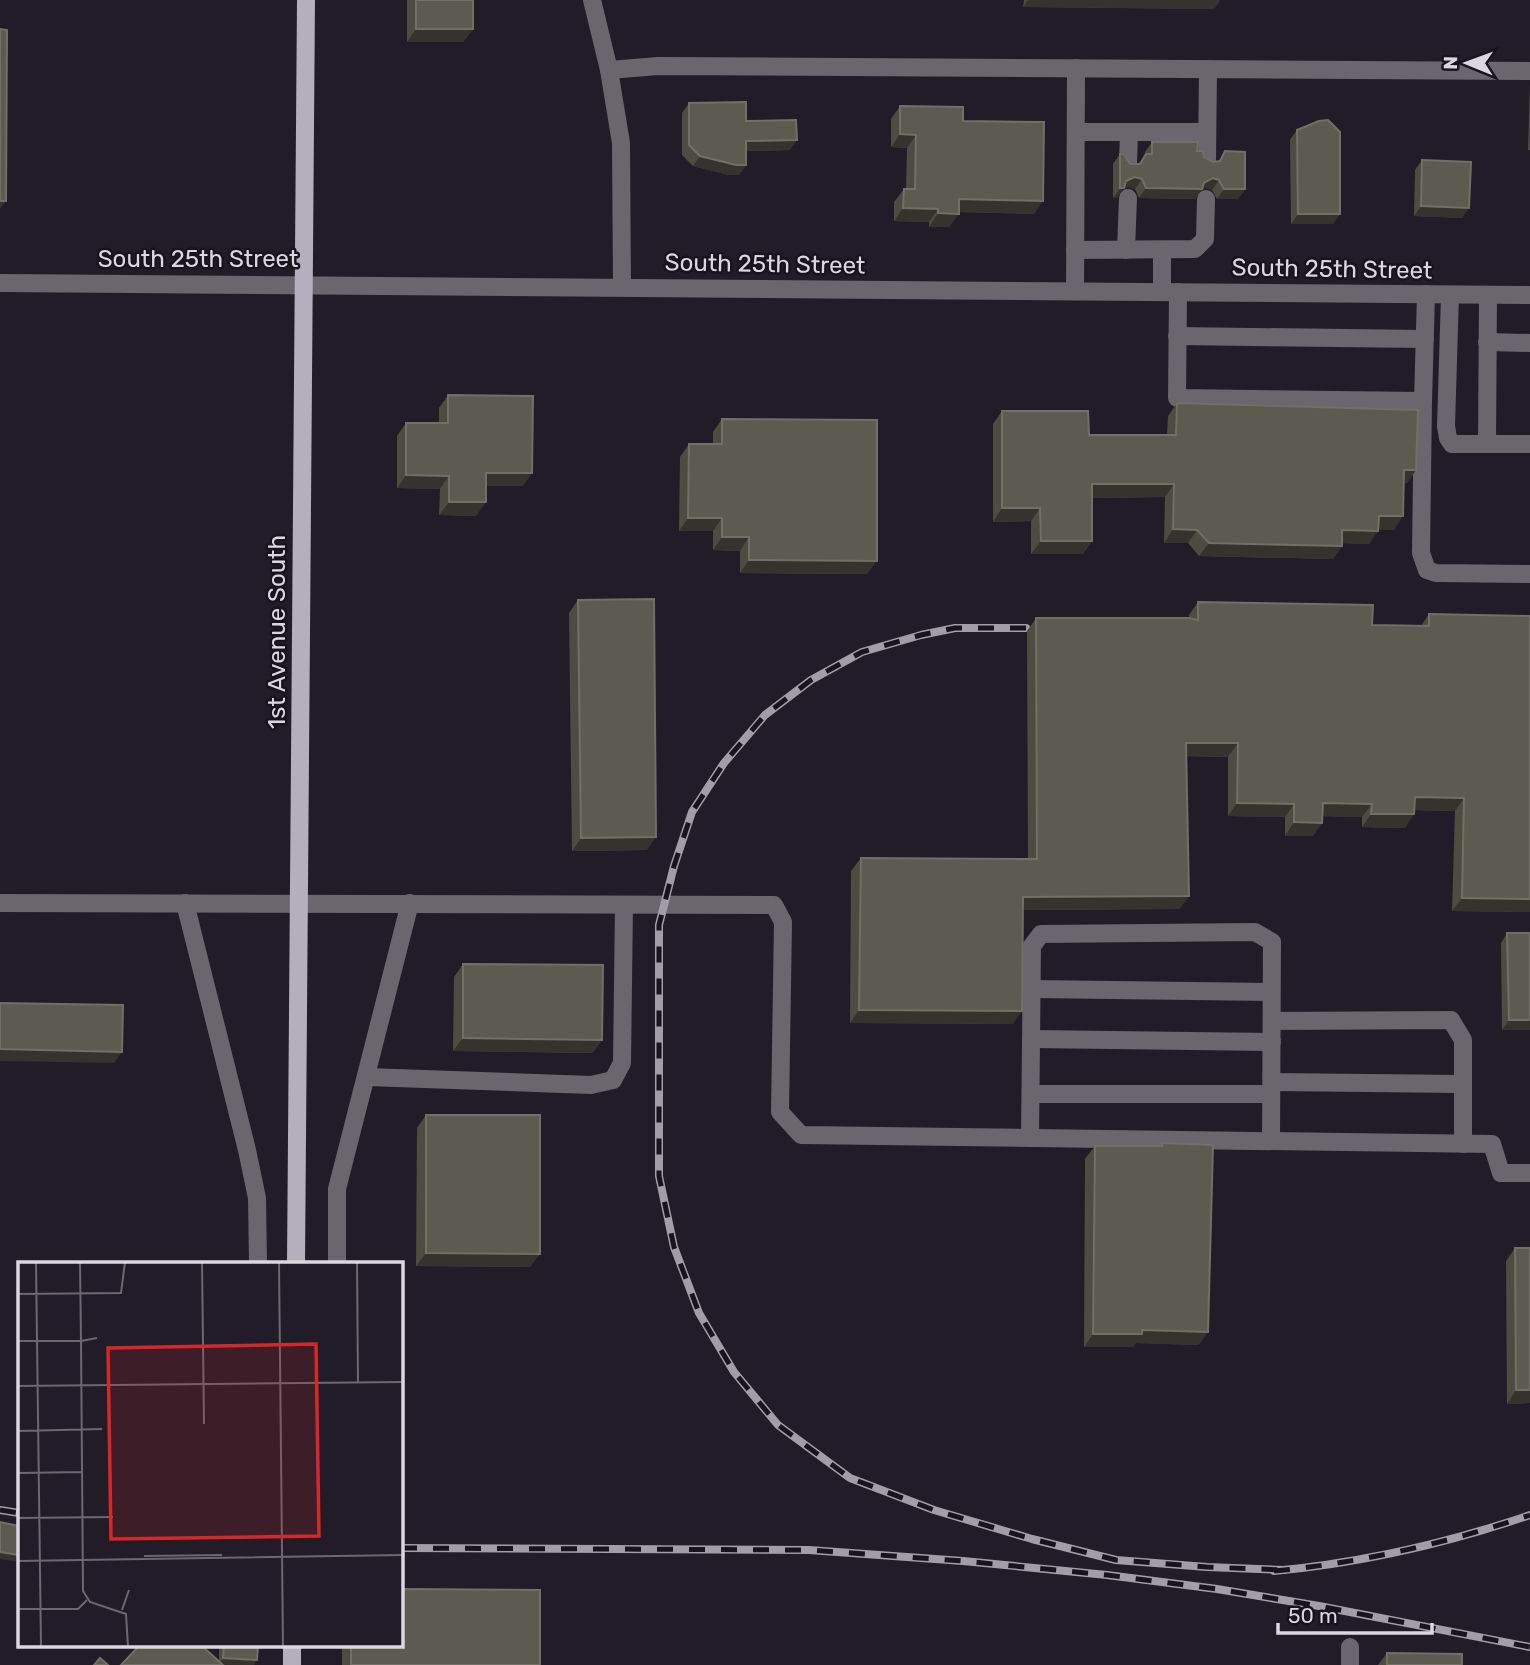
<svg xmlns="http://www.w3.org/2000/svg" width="1530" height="1665" font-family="Rubik,sans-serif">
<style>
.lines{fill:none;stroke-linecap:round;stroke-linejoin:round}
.minor{stroke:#6a666d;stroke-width:18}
.major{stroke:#b5aebd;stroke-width:18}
.rail-casing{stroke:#a29ea7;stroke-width:8}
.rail{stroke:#19131f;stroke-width:5;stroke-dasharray:16;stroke-linecap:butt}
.wall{fill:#4e4c3e}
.shaded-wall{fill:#36332e}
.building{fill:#5d5b4f;stroke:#716f66;stroke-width:2}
.labels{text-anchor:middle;stroke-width:5;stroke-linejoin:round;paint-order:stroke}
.street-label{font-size:24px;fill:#dbd7df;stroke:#19131f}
.inset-road{fill:none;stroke:#6c6771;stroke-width:2}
.view{fill:#d62828;fill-opacity:0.15;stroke:#d62828;stroke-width:3.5}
.inset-edge{fill:none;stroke:#dbd7df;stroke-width:3.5}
</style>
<rect width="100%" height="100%" fill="#221c28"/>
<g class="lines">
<!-- minor -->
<g class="minor">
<polyline points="592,0 609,70 621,143 622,287"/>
<polyline points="609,70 658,66 1530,71"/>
<polyline points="1076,132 1207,132"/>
<polyline points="1207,161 1208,69"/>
<polyline points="1128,164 1129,132"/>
<polyline points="1075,250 1195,249 1205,239 1206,199"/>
<polyline points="1126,250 1128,198"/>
<polyline points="0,283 1530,295"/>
<polyline points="1075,291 1076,68"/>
<polyline points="1162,292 1162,250"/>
<polyline points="1178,292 1177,398 1423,401 1426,294"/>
<polyline points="1450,295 1446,426 1448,438 1452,444 1530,444"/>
<polyline points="1177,336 1425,339"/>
<polyline points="1487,342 1530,343"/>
<polyline points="1423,401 1421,553 1427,570 1436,573 1530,574"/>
<polyline points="1487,444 1488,295"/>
<polyline points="0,903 774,905 783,922 780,1112 801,1135 1492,1144 1501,1173 1530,1173"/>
<polyline points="185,903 247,1150 257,1198 258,1264"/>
<polyline points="1032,989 1271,992"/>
<polyline points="1272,1021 1451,1020 1463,1040 1463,1144"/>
<polyline points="1031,1039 1272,1042"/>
<polyline points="367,1077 591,1085 613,1080 622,1063 624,905"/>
<polyline points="1272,1082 1463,1084"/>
<polyline points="1031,1094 1271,1094"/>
<polyline points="1030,1138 1032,946 1041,934 1255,932 1272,942 1271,1141"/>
<polyline points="337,1264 337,1189 410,903"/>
<polyline points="1350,1665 1350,1647"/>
</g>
<!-- major -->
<g class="major">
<polyline points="296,1264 306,0"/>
<polyline points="292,1665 292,1646"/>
</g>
<defs>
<g id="rail">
<polyline points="1026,628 955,628 921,635 862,652 811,680 765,715 724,763 692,812 674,866 659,925 659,1176 674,1247 699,1313 734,1372 778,1425 850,1478 934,1510 1032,1539 1116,1560 1207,1567 1284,1570"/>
<polyline points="0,1510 19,1513"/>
<polyline points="401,1548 809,1550 963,1561 1107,1575 1217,1589 1319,1606 1530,1647"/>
<path d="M1274 1571C1360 1563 1448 1543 1530 1515"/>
</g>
</defs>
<!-- rail casing -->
<use href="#rail" class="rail-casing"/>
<!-- rail -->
<use href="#rail" class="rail"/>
</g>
<!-- wall -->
<g class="wall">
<polygon points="407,0 473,0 473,29 463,42 407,42"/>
<polygon points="1024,0 1220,0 1214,9 1023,7"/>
<polygon points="1530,83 1530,150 1528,150"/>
<polygon points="689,103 746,121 790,150 746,151 746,165 739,175 729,175 693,166 682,155 682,113"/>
<polygon points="900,106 963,121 1034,214 959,212 949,227 929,227 929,222 894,221 894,202 904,189 906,189 907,148 891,147 891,119"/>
<polygon points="1297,130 1333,224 1291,224 1290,140"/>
<polygon points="1152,142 1197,151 1213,162 1219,161 1225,151 1245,189 1238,199 1217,199 1212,190 1206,188 1200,191 1195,199 1139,198 1135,189 1128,187 1122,190 1117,198 1113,198 1113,164 1120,154 1130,164 1139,164 1145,156 1145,152"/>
<polygon points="1422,160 1462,218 1414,216 1415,170"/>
<polygon points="448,395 523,486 486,486 476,516 439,515 440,489 397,488 397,436 406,423 439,423 439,408"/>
<polygon points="1177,403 1416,470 1407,483 1404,483 1394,530 1378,529 1369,544 1342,543 1342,546 1333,559 1199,556 1188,543 1164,543 1165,497 1092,498 1092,541 1083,554 1031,554 1031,521 993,522 993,424 1002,411 1089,435 1167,435 1168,416"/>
<polygon points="722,419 867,574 740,573 740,551 713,550 713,531 679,531 680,457 689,444 713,444 713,432"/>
<polygon points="578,600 647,850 572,851 569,613"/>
<polygon points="1198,602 1372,625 1421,626 1429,614 1530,616 1530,912 1452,911 1455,811 1414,810 1405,828 1362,827 1362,817 1322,816 1313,836 1285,836 1285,817 1228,816 1228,757 1186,756 1189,896 1179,909 1023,910 1013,1024 850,1023 851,871 861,858 1028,859 1027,631 1036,618 1189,618 1189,615"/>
<polygon points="1507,933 1530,1030 1502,1030 1501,943"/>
<polygon points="463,964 593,1053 453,1051 454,977"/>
<polygon points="426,1115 530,1267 416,1266 417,1128"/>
<polygon points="1162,1143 1199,1345 1136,1343 1133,1347 1084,1347 1085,1159 1095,1146 1160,1146"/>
<polygon points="1515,1248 1530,1403 1507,1404 1506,1261"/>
<polygon points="219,1646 258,1646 254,1665 121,1665 219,1661"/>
<polygon points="342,1646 401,1646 540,1665 342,1665"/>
<polygon points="1387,1653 1462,1665 1378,1665"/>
</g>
<!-- shaded-wall -->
<g class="shaded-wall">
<polygon points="1028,0 1220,0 1214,9 1023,7"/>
<polygon points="416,29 473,29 463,42 407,42"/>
<polygon points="900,134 916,135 907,148 891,147"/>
<polygon points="797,140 790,150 739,151 746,141"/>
<polygon points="700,156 746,165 739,175 729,175 693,166"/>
<polygon points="1135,177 1142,179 1135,189 1128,187 1122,190 1117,198 1113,198 1126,181"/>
<polygon points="1213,178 1219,180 1212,190 1206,188 1200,191 1195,199 1139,198 1146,188 1204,183"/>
<polygon points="1224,189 1245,189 1238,199 1217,199"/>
<polygon points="959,199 1043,201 1034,214 950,212"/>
<polygon points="0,201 6,201 0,209"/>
<polygon points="1421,206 1469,208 1462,218 1414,216"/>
<polygon points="903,208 938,209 929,222 894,221"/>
<polygon points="938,213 959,214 949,227 929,227"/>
<polygon points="1298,214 1340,214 1333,224 1291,224"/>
<polygon points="1404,470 1416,470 1407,483 1395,483"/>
<polygon points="486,473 532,473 523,486 477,486"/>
<polygon points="406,475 449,476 440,489 397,488"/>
<polygon points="1092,484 1174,484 1165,497 1083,498"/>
<polygon points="449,502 486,502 476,516 439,515"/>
<polygon points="1002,508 1040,508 1031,521 993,522"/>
<polygon points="1379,516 1403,516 1394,530 1370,529"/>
<polygon points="688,518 722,518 713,531 679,531"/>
<polygon points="1173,529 1197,530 1188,543 1164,543"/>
<polygon points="1342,530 1378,531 1369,544 1333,543"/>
<polygon points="722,537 749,537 740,551 713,550"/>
<polygon points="1041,541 1092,541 1083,554 1031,554"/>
<polygon points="1209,543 1342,546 1333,559 1199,556"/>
<polygon points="749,560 877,561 867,574 740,573"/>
<polygon points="1186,743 1238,743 1228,757 1177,756"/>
<polygon points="1415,797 1464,798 1455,811 1405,810"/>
<polygon points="1237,803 1294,804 1285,817 1228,816"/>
<polygon points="1323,803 1372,804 1362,817 1314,816"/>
<polygon points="1371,814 1414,814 1405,828 1362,827"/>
<polygon points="1294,822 1322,823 1313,836 1285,836"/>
<polygon points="656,837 647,850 572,851 581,838"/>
<polygon points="1189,896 1179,909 1014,910 1023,897"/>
<polygon points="1462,898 1530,899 1530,912 1452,911"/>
<polygon points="859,1010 1022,1011 1013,1024 850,1023"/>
<polygon points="1509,1020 1530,1020 1530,1030 1502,1030"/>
<polygon points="463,1038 602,1040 593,1053 453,1051"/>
<polygon points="0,1049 122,1052 114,1063 0,1061"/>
<polygon points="426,1253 540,1254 530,1267 416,1266"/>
<polygon points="1142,1330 1208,1332 1199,1345 1136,1343 1133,1347 1084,1347 1093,1334"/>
<polygon points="1516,1390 1530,1390 1530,1403 1507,1404"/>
<polygon points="0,1552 19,1555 19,1562 0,1559"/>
<polygon points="223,1658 257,1660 254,1665 219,1665"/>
</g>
<!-- building -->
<g class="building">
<rect x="416" y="0" width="57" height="29"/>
<polygon points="0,29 7,30 6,201 0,201"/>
<polygon points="746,102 746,121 796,120 797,140 746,141 746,165 736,165 700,156 689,145 689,103"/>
<polygon points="900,106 963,107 963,121 1044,122 1043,201 959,199 959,214 938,213 938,209 903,208 904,189 915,189 916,135 900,134"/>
<polygon points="1328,120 1340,132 1340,214 1298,214 1297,130 1319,121"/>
<polygon points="1152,142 1198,142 1197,151 1203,151 1204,157 1213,162 1220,161 1225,151 1245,152 1245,189 1224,189 1219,180 1213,178 1204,183 1202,189 1146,188 1142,179 1135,177 1126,181 1124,188 1120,188 1120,154 1124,154 1130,164 1140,164 1146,154 1152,154"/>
<polygon points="1422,160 1471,162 1469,208 1421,206"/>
<polygon points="448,395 533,396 532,473 486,473 486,502 449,502 449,476 406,475 406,423 448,423"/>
<polygon points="1177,403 1418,410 1416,470 1404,470 1403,516 1379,516 1378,531 1342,530 1342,546 1209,543 1197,530 1173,529 1174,484 1092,484 1092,541 1041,541 1040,508 1002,508 1002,411 1088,411 1089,435 1176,435"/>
<polygon points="722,419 877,420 877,561 749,560 749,537 722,537 722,518 688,518 689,444 722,444"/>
<polygon points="654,599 656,837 581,838 578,600"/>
<polygon points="1198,602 1373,605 1372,625 1429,626 1429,614 1530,616 1530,899 1462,898 1464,798 1415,797 1414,814 1371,814 1372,804 1323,803 1322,823 1294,822 1294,804 1237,803 1238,743 1186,743 1189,896 1023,897 1022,1011 859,1010 861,858 1037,859 1036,618 1188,618 1198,620"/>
<polygon points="1507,933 1530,933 1530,1020 1509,1020"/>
<polygon points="463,964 603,965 602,1040 463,1038"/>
<polygon points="0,1003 123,1005 122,1052 0,1049"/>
<polygon points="426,1115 540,1115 540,1254 426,1253"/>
<polygon points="1162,1143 1213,1145 1208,1332 1142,1330 1142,1334 1093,1334 1095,1146 1162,1146"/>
<polygon points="1515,1248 1530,1248 1530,1390 1516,1390"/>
<polygon points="0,1522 19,1526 19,1555 0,1552"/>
<polygon points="401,1589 540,1590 540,1665 351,1665 351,1646 401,1646"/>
<polygon points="139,1646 202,1646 223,1665 121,1665"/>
<polygon points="224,1646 258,1646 257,1660 223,1658"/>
<polygon points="1387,1653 1462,1654 1462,1665 1387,1665"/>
<polygon points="100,1658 108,1665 94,1665"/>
</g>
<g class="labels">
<!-- street labels -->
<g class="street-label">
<text x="198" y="267">South 25th Street</text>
<text transform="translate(765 264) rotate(1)" y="8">South 25th Street</text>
<text transform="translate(1332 269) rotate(1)" y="8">South 25th Street</text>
<text transform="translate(277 632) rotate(-90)" y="8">1st Avenue South</text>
</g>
</g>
<!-- overview -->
<g transform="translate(18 1262)">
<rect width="385" height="385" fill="#221c28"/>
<path class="inset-road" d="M18 0 23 385M62 0 63 79 79 76M184 0 186 162M261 0 265 385M339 0 340 120M0 32 103 31 107 0M0 79H63L65 329 72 340 108 352 110 385M0 124 385 120M0 169 84 167M0 211 64 210M0 256 95 255M126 294 204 293M0 299 385 293M0 347H60L69 338M104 348 111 328"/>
<path class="view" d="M298 82 301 274 93 277 90 86Z"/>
<rect width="385" height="385" class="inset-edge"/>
</g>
<!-- north arrow -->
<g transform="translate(1467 63) rotate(271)" stroke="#19131f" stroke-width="5" paint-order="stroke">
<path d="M0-5L12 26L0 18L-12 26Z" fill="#dbd7df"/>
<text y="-10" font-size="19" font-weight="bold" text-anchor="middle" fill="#dbd7df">N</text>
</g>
<!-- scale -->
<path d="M1278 1623v10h154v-10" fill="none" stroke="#dbd7df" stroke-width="3.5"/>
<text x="1288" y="1623" font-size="21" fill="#dbd7df" stroke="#19131f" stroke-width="5" paint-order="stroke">50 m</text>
</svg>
